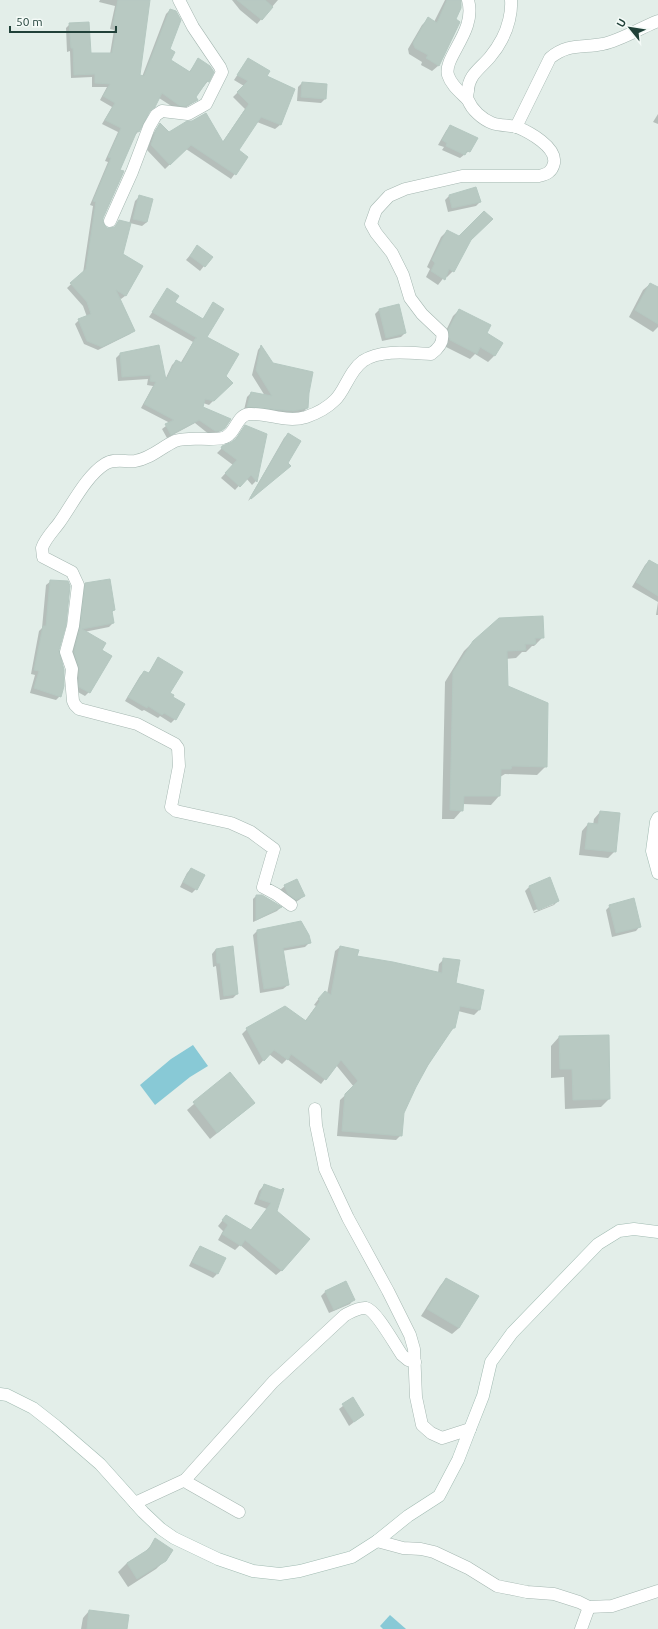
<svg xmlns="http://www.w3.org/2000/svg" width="658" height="1629" font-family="Ubuntu,sans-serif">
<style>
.water{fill:#88c9d6}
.shadow{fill:#0003;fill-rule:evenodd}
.building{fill:#b8c9c2;stroke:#b5c8c1}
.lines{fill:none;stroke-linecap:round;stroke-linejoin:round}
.street-casing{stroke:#a5b7b1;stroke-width:13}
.secondary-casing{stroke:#a1bbb2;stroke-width:13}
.street{stroke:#fff;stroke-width:12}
.secondary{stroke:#fff;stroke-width:12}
</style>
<rect width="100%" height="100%" fill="#e3eee9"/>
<!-- water -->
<g class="water">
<polygon points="193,1045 208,1066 190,1077 155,1105 140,1085 171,1059"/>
<polygon points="390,1615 406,1629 383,1629 380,1626"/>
</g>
<!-- shadow -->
<g class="shadow">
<polygon points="100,0 143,0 139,76 142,77 166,14 170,10 168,49 170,60 189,72 198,60 208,81 195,97 197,100 182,110 176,109 159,98 148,112 138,132 134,136 119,170 102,218 102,222 106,229 113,229 119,221 129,224 135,201 139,197 152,200 147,222 142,226 130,223 122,254 142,266 125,296 121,299 119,298 134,330 130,334 98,350 84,344 75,324 79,320 87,317 83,306 67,288 83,273 93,206 90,205 108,162 105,161 118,132 102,124 112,107 100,100 107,87 92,87 92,77 71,78 70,51 67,52 66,28 70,24 90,54 110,54 114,30 110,29 115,6 99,2"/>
<polygon points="232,0 278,0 257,24 240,10"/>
<polygon points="445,0 458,0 455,20 456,29 438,66 432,71 421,65 422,62 409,54 408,49 422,25 428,19 434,22"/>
<polygon points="248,59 266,76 294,89 280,125 275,129 257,122 237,150 247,157 231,179 186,149 165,169 147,150 152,136 156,129 160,124 169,133 222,143 245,109 233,97 244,86 234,80"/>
<polygon points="302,83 325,99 321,103 297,101 298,87"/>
<polygon points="658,114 658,124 653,122"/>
<polygon points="450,126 469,151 460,158 442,150 444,147 438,145 446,131"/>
<polygon points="449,196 480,202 476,206 448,212 445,200"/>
<polygon points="447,231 460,237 453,271 447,277 445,276 438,285 426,277 430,269 427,267 441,237"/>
<polygon points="197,247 211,257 200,271 186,260"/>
<polygon points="650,284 658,288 658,327 653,332 629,317 643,290"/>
<polygon points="167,290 174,302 202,320 214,304 206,337 224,376 231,383 209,405 203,403 202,407 222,429 218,433 210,435 195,423 167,438 162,429 170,423 141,408 153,386 147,385 148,379 118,381 116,358 120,354 165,380 172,365 176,361 180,364 193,342 149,317"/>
<polygon points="379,310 405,333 401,337 382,341 375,314"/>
<polygon points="459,310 486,334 502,343 494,356 488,362 475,354 470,359 444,346 443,337 453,316"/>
<polygon points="261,346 272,364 307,408 303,412 299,413 244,410 247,397 251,393 265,396 252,375 258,350"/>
<polygon points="245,426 266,435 256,481 252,485 246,478 235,490 221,478 233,465 217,453 223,447 233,442"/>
<polygon points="288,434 287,463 290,466 248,501 284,438"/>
<polygon points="649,561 658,566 658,615 656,615 658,602 632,587 645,565"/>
<polygon points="51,581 58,651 60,696 56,700 30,693 35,675 31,674 39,631 42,628 46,585"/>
<polygon points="86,584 114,610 111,613 113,623 109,627 84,632 101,650 111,656 89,692 85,696 76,691 70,656 81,589"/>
<polygon points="543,637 534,646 532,646 526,652 522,652 516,658 506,659 507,686 546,766 537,775 505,774 500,777 499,796 491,805 462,804 462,810 454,819 442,819 445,682 464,651 473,642"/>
<polygon points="158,658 175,719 171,723 160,716 158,718 144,710 142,711 125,701 140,676 144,672 148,674"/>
<polygon points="600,812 615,851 608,858 579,855 582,831 588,824 593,825 594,819"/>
<polygon points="191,869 196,889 192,893 180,887 187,873"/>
<polygon points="285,886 304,896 299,900 292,904 280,890"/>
<path d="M529 887 558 901 554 905 534 913 525 891ZM554 902V904L534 912 533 911Z"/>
<polygon points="256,896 280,908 277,911 253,922 253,899"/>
<polygon points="610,906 640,926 636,931 612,937 606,910"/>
<polygon points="257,931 309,943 305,947 282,951 288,985 283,989 260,993 253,935"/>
<polygon points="340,947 357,950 356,957 438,973 439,964 444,959 455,984 483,991 479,1010 474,1015 458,1011 454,1028 449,1032 428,1065 415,1086 403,1113 401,1135 396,1140 337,1136 340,1100 354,1087 336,1065 321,1084 287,1059 282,1064 269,1054 259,1065 242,1034 247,1029 305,1021 316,1006 314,1005 320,997 327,994 335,951"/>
<polygon points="216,949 237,994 233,998 220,1000 216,966 213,967 212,954"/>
<polygon points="559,1037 609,1099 601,1107 565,1109 564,1077 551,1078 551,1046"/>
<polygon points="230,1073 247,1109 210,1139 187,1110"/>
<polygon points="264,1185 276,1211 282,1270 276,1275 240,1245 235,1250 218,1240 223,1231 218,1226 226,1216 250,1231 267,1209 254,1204 259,1191"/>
<polygon points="200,1247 217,1274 213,1278 189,1266 196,1252"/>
<polygon points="446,1279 459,1328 452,1334 421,1316 440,1286"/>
<polygon points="325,1292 354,1299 350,1304 329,1313 321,1296"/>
<polygon points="352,1399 363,1415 349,1426 339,1409"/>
<polygon points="156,1540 165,1560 156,1569 128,1587 118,1572 127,1563 144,1553"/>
<polygon points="89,1611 126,1629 81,1629 83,1618"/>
</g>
<!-- building -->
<g class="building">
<polygon points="118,0 150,0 140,75 144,76 170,9 176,11 181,20 170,49 175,52 171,60 190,72 198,58 210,66 214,72 209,82 207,81 196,97 198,100 186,106 180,106 162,93 155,107 150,111 139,132 137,131 120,170 124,171 103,218 103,222 107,228 110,228 115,227 119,220 131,223 123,254 143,266 126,296 116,290 135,331 102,347 87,341 78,319 91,314 87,302 70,283 86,269 96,202 93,201 111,158 108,157 121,128 105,120 115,103 103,96 110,84 95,83 95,74 74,75 73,48 71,48 69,23 89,22 91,53 112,53 117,26 113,25"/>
<polygon points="237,0 265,0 273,7 262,20"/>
<polygon points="447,0 461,0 461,8 456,19 460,22 439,66 426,58 428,55 415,48 413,43 428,17 437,23"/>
<polygon points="248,58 270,71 267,76 295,89 281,125 261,117 239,150 248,157 236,175 191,145 170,165 151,145 156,130 160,123 169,132 187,121 192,121 206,113 223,142 249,104 237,92 248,81 237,75"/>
<polygon points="302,82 327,84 326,99 301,97"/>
<polygon points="450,125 478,138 470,152 467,151 465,155 446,146 447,143 442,140"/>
<polygon points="476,187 481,202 452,208 449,195"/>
<polygon points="139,195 153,199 147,222 133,219"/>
<polygon points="484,211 493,219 471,240 454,272 449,269 445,280 431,271 435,263 432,260 447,230 459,236"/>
<polygon points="197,245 213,257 205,267 190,256"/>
<polygon points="650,283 658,287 658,324 635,310"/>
<polygon points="167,288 179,296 175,302 203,319 213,302 224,309 207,337 239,354 226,376 233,383 214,401 205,399 203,407 231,419 225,428 221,431 215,431 199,420 171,435 165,424 174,420 144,404 156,382 150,381 151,375 122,377 120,353 159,345 166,380 176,360 182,363 195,339 197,338 152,312"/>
<polygon points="399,304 406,333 386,338 379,309"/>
<polygon points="459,309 491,325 487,333 503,343 495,356 480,347 477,354 450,340 448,330"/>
<polygon points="261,345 273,363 313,372 309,393 308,408 294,411 247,407 251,392 272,396 256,370"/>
<polygon points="245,425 267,434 257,482 251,475 240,487 225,473 237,460 221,448 222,446 230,443 236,439"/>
<polygon points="288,433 301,441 288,463 291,466 251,499 250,498"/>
<polygon points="649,560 658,565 658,596 636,582"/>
<polygon points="110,579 115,610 112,611 114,623 82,629 106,643 102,650 112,656 90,693 79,687 79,667 74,652 80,627 85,583"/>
<polygon points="50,580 68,581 70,586 66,625 59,650 64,670 64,686 61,697 34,688 39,671 34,670 43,626 46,626"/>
<polygon points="543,616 544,638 535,638 536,644 525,644 526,650 507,651 508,686 548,703 547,767 512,766 511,769 501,769 500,796 464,796 463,811 450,810 453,672 473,641 499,618"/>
<polygon points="158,657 183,672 170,693 174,695 173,697 185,704 176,720 164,713 162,715 148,706 147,708 128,697 144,671 149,673"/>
<polygon points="600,811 620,813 616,852 585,849 588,823 598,824"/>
<polygon points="191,868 205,875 197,890 183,882"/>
<polygon points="550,877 559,901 538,910 529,886"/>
<polygon points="297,879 305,896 296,900 288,894 284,885"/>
<polygon points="256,895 262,895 282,907 256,920"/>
<polygon points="634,898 641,927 616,933 609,905"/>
<polygon points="301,921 309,935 311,943 283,948 289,985 264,989 259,957 257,930"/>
<polygon points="233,946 238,994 224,996 220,963 217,963 216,949"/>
<polygon points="340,946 359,950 357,956 393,962 442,973 443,958 460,960 456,983 484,990 480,1010 460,1006 455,1028 453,1028 428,1065 416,1087 404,1113 402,1136 342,1131 345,1094 358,1081 341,1060 326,1080 291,1054 288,1060 274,1050 264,1061 246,1028 285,1006 306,1021 320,1001 318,999 325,991 331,995"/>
<polygon points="609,1035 610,1099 573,1100 572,1069 560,1069 559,1036"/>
<polygon points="230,1072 255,1103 217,1133 193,1102"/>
<polygon points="264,1184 281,1190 283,1188 284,1189 277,1211 310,1239 282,1271 245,1240 241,1246 222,1234 228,1225 222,1220 226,1215 251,1230 271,1203 259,1199"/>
<polygon points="200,1246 226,1258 218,1274 192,1262"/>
<polygon points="446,1278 479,1296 459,1328 427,1309"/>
<polygon points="346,1281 355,1300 334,1310 325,1291"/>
<polygon points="353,1397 364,1415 354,1422 342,1404"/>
<polygon points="155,1538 173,1550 166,1561 137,1579 127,1563 149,1549"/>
<polygon points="89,1610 129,1615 127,1629 87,1629"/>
</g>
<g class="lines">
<defs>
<g id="street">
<path d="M467 99C460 92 451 85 448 75 443 57 477 31 468 0"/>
<path d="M516 127 550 58C568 43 582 48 603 44 621 40 640 28 658 21"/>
<polyline points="110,221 132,172 149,127 156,115 162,111 188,114 206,104 222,72 220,67 193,27 179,0"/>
<path d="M291 905 276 894 263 887 274 849 251 832 231 823 176 811 171 807 179 766 178 748 175 744 137 724 79 709 75 705 73 701 71 678 72 669 66 652 73 626 78 585 72 572 43 557 42 548C45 539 53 531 59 523 72 505 86 476 105 464 114 458 125 462 135 461 150 459 162 447 175 441 190 436 208 441 223 438 236 435 236 415 249 414 269 413 286 423 306 417 315 414 327 408 335 400 345 391 349 371 363 361 381 349 410 353 431 354 438 349 444 343 442 333L422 314 410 298 403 275 392 253 376 233 371 224 376 210 389 196 405 189 462 176H539C547 174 552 172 554 163 557 147 529 132 517 127 509 125 500 126 492 123 482 119 472 110 468 100 467 98 467 95 468 91 468 75 481 68 490 57 495 51 499 45 502 39 508 28 512 12 511 0"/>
<polyline points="315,1109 316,1125 325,1169 348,1218 388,1291 410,1335 414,1349 416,1397 422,1425 431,1433 442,1438 470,1429"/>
<polyline points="185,1480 188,1483 239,1512"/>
<path d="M135 1503 185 1480 273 1382 345 1315C351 1312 359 1307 366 1308 376 1310 395 1345 402 1355L408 1360 415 1362"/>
<polyline points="377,1541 403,1548 421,1549 434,1552 468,1568 497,1586 527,1592 554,1594 579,1602 589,1607 612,1606 658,1591"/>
<polyline points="581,1629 589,1607"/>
</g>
<g id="secondary">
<polyline points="658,818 656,822 652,851 658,873"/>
<polyline points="0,1394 7,1395 33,1408 56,1426 100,1464 143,1512 161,1529 174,1538 218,1559 253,1571 280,1574 300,1571 352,1557 377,1541 408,1516 439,1496 458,1460 470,1429 483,1396 491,1362 512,1333 598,1244 619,1231 634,1229 658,1232"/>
</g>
</defs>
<!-- street casing -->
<use href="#street" class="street-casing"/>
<!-- secondary casing -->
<use href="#secondary" class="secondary-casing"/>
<!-- street -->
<use href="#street" class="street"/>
<!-- secondary -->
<use href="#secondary" class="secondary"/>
</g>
<!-- north arrow -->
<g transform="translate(630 28) rotate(300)" stroke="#f4faf7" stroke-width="3" paint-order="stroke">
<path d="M0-3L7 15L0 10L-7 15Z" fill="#214139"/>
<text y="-6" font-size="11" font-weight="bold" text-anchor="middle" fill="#214139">U</text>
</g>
<!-- scale -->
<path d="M10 26v6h106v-6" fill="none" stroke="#214139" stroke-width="2"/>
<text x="16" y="26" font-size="12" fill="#214139" stroke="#f4faf7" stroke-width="3" paint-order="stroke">50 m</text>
</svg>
